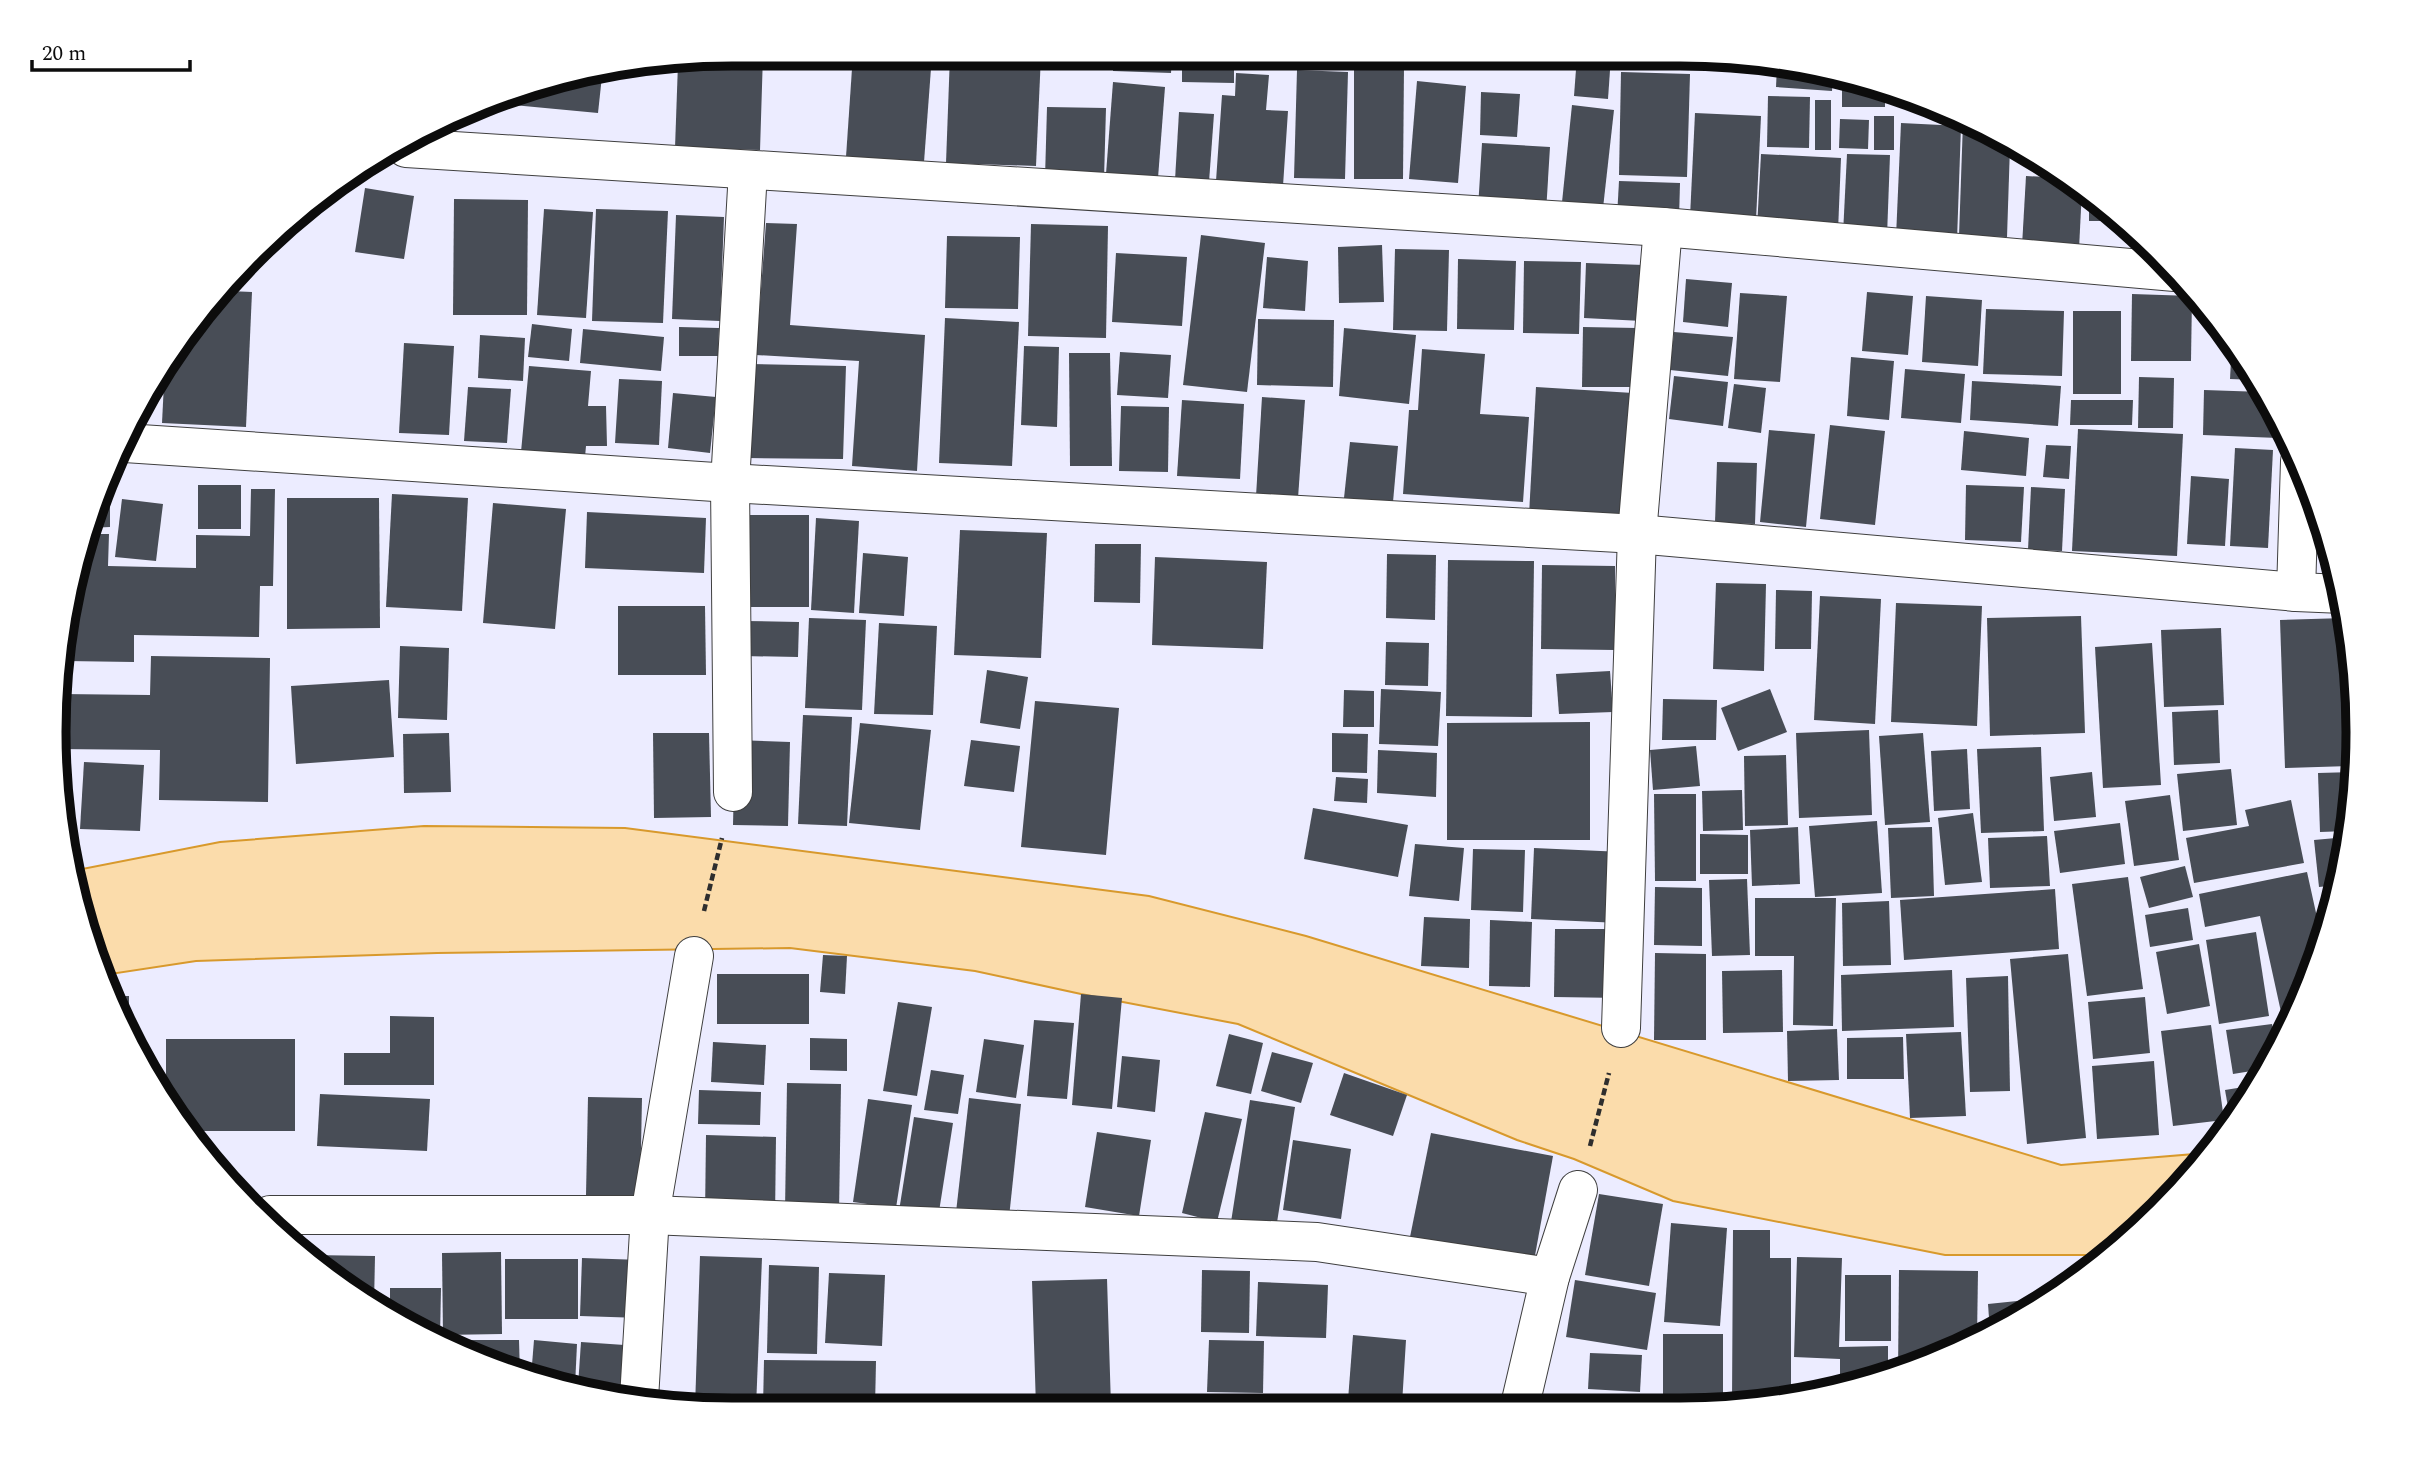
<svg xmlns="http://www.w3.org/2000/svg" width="2412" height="1464" font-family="Spectral,serif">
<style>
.water{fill:#fbdcab;stroke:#d8992c;stroke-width:2}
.building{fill:#484d56}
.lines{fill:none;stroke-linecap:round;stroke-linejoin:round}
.minor-casing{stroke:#3f3f3f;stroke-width:40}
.path{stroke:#2e2e2e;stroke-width:4.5;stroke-dasharray:7 3.5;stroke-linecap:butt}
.minor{stroke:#fff;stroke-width:38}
.rim{fill:none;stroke:#0c0c0c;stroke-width:9}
</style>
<rect width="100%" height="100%" fill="#ececff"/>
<!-- water -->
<polygon class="water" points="424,826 625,828 1149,896 1306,936 2061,1165 2207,1153 2159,1212 2102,1255 1945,1255 1673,1201 1574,1159 1517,1140 1238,1024 1081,994 975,971 790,948 437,953 196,961 104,975 90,950 77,870 220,842"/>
<!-- building -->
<g class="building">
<polygon points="732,54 763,54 760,150 675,148 678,63"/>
<polygon points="800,54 842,54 841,61"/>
<polygon points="853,54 932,55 924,162 846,157"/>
<polygon points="950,55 1041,55 1036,166 946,163"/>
<polygon points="1114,55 1172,55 1171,73 1113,71"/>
<polygon points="1182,55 1234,55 1234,83 1182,82"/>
<polygon points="1241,55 1298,55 1296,67 1241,60"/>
<polygon points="1577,56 1611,56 1608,99 1574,96"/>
<polygon points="667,65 667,73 632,72 632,71"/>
<polygon points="1354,65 1404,66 1403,179 1354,179"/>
<polygon points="1777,66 1833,77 1832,91 1776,87"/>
<polygon points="1297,70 1348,72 1345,179 1294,178"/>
<polygon points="1621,72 1690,74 1687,177 1619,175"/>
<polygon points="1236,73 1269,75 1266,110 1288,111 1283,186 1216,181 1222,95 1235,96"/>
<polygon points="602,76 598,113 491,103 515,90"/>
<polygon points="1842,79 1885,88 1885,107 1842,107"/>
<polygon points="1417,81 1466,86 1458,183 1409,179"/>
<polygon points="1113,82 1165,87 1158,178 1106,174"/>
<polygon points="1481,92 1520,94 1517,137 1480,135"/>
<polygon points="1768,96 1810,97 1809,148 1767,147"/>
<rect x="1815" y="100" width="16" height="50"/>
<polygon points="1572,105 1614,110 1602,217 1561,212"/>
<polygon points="1047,107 1106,108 1104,179 1045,178"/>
<polygon points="1179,112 1214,114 1209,182 1175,180"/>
<polygon points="1695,113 1761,116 1756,220 1690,217"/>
<rect x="1874" y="116" width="20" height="34"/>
<polygon points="1840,119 1869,120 1868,149 1839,148"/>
<polygon points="1963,122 2010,146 2007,237 1959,236"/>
<polygon points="1901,123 1961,126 1957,240 1896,237"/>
<polygon points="1482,143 1550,147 1546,212 1478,208"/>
<polygon points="2022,151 2052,166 2021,165"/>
<polygon points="1761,154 1841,158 1838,231 1757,228"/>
<polygon points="1847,154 1890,155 1887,236 1843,234"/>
<polygon points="2026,176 2068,178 2082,189 2079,249 2022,246"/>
<polygon points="1619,181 1680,183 1679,219 1617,217"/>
<polygon points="365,188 414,196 404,259 355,252"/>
<polygon points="2089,195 2121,221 2089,221"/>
<polygon points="454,199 528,200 527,315 453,315"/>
<polygon points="544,209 593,212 586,318 537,315"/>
<polygon points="596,209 668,211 663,323 592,321"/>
<polygon points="676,215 724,217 720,321 672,319"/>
<polygon points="766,223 797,224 790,325 925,335 917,471 852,466 859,361 756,355"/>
<polygon points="1031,224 1108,226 1106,338 1028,336"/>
<polygon points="1201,235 1265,243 1247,392 1183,385"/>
<polygon points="947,236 1020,237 1018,309 945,308"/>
<polygon points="1382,245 1384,302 1339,303 1338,247"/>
<polygon points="1395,249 1449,250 1447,331 1393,330"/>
<polygon points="1116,253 1187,257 1182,326 1112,322"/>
<polygon points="1267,257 1308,261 1305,311 1263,308"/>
<polygon points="1458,259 1516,261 1514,330 1457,329"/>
<polygon points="1524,261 1581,262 1579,334 1523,333"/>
<polygon points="1586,263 1644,265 1642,321 1584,318"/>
<polygon points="1686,279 1732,283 1728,327 1683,322"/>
<polygon points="229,291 252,292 246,427 162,423 165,363 169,355"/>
<polygon points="1867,292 1913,296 1908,355 1862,351"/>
<polygon points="1740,293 1787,296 1780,382 1734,379"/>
<polygon points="2132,294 2192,296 2191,361 2131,361"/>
<polygon points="1926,296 1982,300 1978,366 1922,362"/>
<polygon points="1986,309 2064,311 2062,376 1983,374"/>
<rect x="2073" y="311" width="48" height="83"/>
<polygon points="945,318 1019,322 1012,466 939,463"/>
<polygon points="1258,319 1334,320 1333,387 1257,385"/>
<polygon points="532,324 572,329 569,361 528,357"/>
<polygon points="679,327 719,328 718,356 679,356"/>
<polygon points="1583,327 1637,328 1636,387 1582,387"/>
<polygon points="1344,328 1416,335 1409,404 1339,396"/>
<polygon points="583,329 664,337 661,371 580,363"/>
<polygon points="1674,332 1733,337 1728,376 1670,370"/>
<polygon points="480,335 525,338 523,381 478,378"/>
<polygon points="2232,341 2244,356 2257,380 2230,379"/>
<polygon points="404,343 454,346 449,435 399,433"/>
<polygon points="1024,346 1059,347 1057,427 1021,425"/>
<polygon points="1422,349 1485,354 1480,414 1529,417 1523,502 1403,494 1409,410 1418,410"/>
<polygon points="1120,352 1171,355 1168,398 1117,395"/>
<polygon points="1069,353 1110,353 1112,466 1070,466"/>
<polygon points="1851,357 1894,361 1889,420 1847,416"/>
<polygon points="749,364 846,366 843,459 747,458"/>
<polygon points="529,366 591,371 588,406 606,406 607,446 586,446 585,457 521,452"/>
<polygon points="1905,369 1965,374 1961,423 1901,418"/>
<polygon points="1674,376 1728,382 1723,426 1669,419"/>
<polygon points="2139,377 2174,378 2173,428 2138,428"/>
<polygon points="619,379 662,381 659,445 615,443"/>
<polygon points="1972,381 2061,386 2058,426 1970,420"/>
<polygon points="1734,384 1766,388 1761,433 1728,428"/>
<polygon points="468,387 511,389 507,443 464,441"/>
<polygon points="1536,387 1633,393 1627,519 1529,515"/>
<polygon points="2204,390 2263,392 2279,421 2278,438 2203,435"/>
<polygon points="673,393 716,397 710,453 668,448"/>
<polygon points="1262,397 1305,400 1298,498 1256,496"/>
<polygon points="1182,400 1244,404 1240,479 1177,476"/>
<polygon points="2071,400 2133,400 2132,425 2070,425"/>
<polygon points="1121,406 1169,407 1168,472 1119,471"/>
<polygon points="1830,425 1885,431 1875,525 1820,519"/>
<polygon points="2078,429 2183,434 2177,556 2072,551"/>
<polygon points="1769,430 1815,434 1806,527 1760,522"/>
<polygon points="1964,431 2029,438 2026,476 1961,470"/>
<polygon points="1350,442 1398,446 1393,502 1344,498"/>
<polygon points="2046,445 2071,446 2069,479 2043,477"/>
<polygon points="2235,448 2273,450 2268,548 2230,546"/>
<polygon points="1717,462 1757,463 1755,524 1715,523"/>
<polygon points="110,475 110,527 88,528 90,515"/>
<polygon points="2191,476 2229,479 2225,546 2187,544"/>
<rect x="198" y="485" width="43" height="44"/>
<polygon points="1966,485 2024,487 2021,542 1965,540"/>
<polygon points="2031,487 2065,489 2062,551 2028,550"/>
<polygon points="251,489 275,489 273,586 260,586 259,637 134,635 134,662 66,661 87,534 109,534 108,566 196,568 196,535 250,536"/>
<polygon points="392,494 468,498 462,611 386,607"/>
<polygon points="287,498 379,498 380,628 287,629"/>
<polygon points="122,499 163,504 156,561 115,557"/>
<polygon points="493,503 566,509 555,629 483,623"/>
<polygon points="587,512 706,518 704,573 585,568"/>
<polygon points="744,515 809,515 809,607 743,607"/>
<polygon points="816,518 859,521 854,613 811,610"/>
<polygon points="960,530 1047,533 1041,658 954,655"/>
<polygon points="1095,544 1141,544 1140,603 1094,602"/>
<polygon points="863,553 908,557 904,616 859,613"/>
<polygon points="1387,554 1436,555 1435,620 1386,618"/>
<polygon points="1155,557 1267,562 1263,649 1152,645"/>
<polygon points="1448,560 1534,561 1532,717 1446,716"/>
<polygon points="1542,565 1615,566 1615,650 1541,649"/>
<polygon points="1716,583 1766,584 1764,671 1713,669"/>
<polygon points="1776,590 1812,591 1811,649 1775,649"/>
<polygon points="1820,596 1881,599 1875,724 1814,720"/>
<polygon points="1896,603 1982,606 1977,726 1891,722"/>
<polygon points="618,606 705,606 706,675 618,675"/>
<polygon points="2081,616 2085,733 1990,736 1987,618"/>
<polygon points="809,618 866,620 862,710 805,708"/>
<polygon points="2345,618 2350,766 2285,768 2280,620"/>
<polygon points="744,621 799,622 798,657 743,656"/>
<polygon points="879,623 937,626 933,715 874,714"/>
<polygon points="2221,628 2224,705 2164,707 2161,630"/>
<polygon points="1386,642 1429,643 1428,686 1385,685"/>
<polygon points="2152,643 2161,785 2103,788 2095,647"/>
<polygon points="400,646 449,648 447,720 398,718"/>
<polygon points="151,656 270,658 268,802 159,800 160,750 57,749 54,732 61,694 150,695"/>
<polygon points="987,670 1028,677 1020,729 980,723"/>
<polygon points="1610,671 1613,712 1559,714 1556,674"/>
<polygon points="389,680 394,757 296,764 291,686"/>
<polygon points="1381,689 1441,692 1438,746 1379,744"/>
<polygon points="1770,689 1787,732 1738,751 1721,708"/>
<polygon points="1344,690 1374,691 1374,727 1343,727"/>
<polygon points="1663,699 1717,700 1716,740 1662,740"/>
<polygon points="1035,701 1119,708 1106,855 1021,847"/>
<polygon points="2218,710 2220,763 2174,765 2172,712"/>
<polygon points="803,715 852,717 847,826 798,824"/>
<polygon points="1590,722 1590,840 1447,840 1447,723"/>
<polygon points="860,723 931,730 920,830 849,823"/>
<polygon points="1869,730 1872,815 1799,818 1796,733"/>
<polygon points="449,733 451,792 404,793 403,734"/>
<polygon points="653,733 709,733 711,817 654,818"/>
<polygon points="1332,733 1368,734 1367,773 1332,772"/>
<polygon points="1923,733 1930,822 1885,825 1879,736"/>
<polygon points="735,740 790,742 788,826 733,825"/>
<polygon points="971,740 1020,746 1014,792 964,786"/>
<polygon points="1696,746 1700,786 1653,790 1650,750"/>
<polygon points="2041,747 2044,831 1981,833 1977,749"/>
<polygon points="1967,749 1970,809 1934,811 1931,751"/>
<polygon points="1378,750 1437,753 1436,797 1377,793"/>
<polygon points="1786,755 1788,825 1745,826 1744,756"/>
<polygon points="84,762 144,765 140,831 80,829"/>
<polygon points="2231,769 2237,825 2183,831 2177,774"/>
<polygon points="2092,772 2096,817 2054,821 2050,777"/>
<polygon points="2354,772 2348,831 2320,832 2318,773"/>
<polygon points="1336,777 1368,779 1367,803 1334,801"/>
<polygon points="1742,790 1743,830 1703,831 1702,791"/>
<polygon points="1654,794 1696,794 1696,881 1655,881"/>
<polygon points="2170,795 2179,860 2134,866 2125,801"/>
<polygon points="2291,800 2304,863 2194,883 2186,838 2249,826 2245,810"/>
<polygon points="1313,808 1408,825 1398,877 1304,859"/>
<polygon points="1973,813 1982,882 1945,885 1938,818"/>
<polygon points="1877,821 1882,893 1815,897 1809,826"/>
<polygon points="2120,823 2125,864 2060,873 2054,831"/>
<polygon points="1798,827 1800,884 1752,886 1750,830"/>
<polygon points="1932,827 1934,896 1891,898 1888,828"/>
<polygon points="1700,834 1748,835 1748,874 1700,874"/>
<polygon points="2047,836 2050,886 1990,888 1988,838"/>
<polygon points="2347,837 2345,865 2338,885 2319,887 2314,840"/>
<polygon points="1415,844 1464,848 1459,901 1409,896"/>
<polygon points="1534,848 1623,852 1620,923 1531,919"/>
<polygon points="1473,849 1525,850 1523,912 1471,910"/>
<polygon points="2185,866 2193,897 2149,908 2140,877"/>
<polygon points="2307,872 2322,940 2306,992 2297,1009 2281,1012 2260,916 2205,927 2199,894"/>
<polygon points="2128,877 2143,989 2087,996 2072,884"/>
<polygon points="1747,879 1750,955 1712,956 1709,880"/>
<polygon points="1655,887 1702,888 1702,946 1654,945"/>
<polygon points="2055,889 2059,949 1904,960 1900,900"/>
<polygon points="2336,894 2325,930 2324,930 2322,895"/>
<polygon points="1755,898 1836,898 1833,1026 1793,1025 1794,956 1755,956"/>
<polygon points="1889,901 1891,965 1843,966 1842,903"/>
<polygon points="2188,908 2193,940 2150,947 2145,915"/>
<polygon points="1424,917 1470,919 1469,968 1421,966"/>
<polygon points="1490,920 1532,922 1530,987 1489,986"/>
<polygon points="1555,929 1624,929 1622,998 1554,997"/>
<polygon points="2256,932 2269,1016 2219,1024 2206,940"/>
<polygon points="2199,944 2210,1006 2167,1014 2156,952"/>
<polygon points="1655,953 1706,954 1706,1040 1654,1040"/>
<polygon points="2068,954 2086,1138 2027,1144 2010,959"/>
<polygon points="823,955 847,956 845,994 820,992"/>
<polygon points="1782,970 1783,1032 1723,1033 1722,971"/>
<polygon points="1952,970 1954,1027 1842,1031 1841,975"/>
<rect x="717" y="974" width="92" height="50"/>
<polygon points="2008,976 2010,1091 1970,1092 1966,978"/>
<polygon points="1081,994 1122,998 1112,1109 1072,1105"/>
<polygon points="115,996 129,996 129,1022"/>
<polygon points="2145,997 2150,1053 2093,1059 2088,1002"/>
<polygon points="898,1002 932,1007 917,1096 883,1091"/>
<polygon points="390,1016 434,1017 434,1085 344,1085 344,1053 390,1053"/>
<polygon points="1034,1020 1074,1023 1067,1099 1027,1096"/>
<polygon points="2272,1024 2276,1048 2264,1069 2233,1074 2226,1030"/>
<polygon points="2211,1025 2224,1120 2173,1126 2161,1031"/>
<polygon points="1837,1029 1839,1080 1788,1081 1787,1031"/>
<polygon points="1961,1032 1966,1116 1910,1118 1906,1034"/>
<polygon points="1229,1034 1263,1043 1251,1094 1216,1086"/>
<polygon points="1903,1037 1904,1079 1847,1079 1847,1038"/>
<polygon points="810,1038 847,1039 847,1071 810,1070"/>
<polygon points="166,1039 295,1039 295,1131 187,1131 166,1092"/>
<polygon points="984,1039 1024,1045 1016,1098 976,1092"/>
<polygon points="713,1042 766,1045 764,1085 711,1082"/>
<polygon points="1272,1052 1313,1063 1301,1103 1261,1091"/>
<polygon points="1122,1056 1160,1060 1155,1112 1117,1107"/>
<polygon points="2154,1061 2159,1135 2097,1139 2092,1066"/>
<polygon points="931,1070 964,1075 958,1114 924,1110"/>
<polygon points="1344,1073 1407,1095 1393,1136 1330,1115"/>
<polygon points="787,1083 841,1084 839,1212 785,1210"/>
<polygon points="2256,1085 2243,1109 2231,1124 2225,1090"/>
<polygon points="699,1090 761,1092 760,1125 698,1124"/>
<polygon points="320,1094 430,1099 427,1151 317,1146"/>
<polygon points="588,1097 642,1098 640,1196 586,1195"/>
<polygon points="969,1098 1021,1104 1008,1227 955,1221"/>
<polygon points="868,1099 912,1105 896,1208 853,1202"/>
<polygon points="1250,1100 1295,1107 1276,1229 1231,1222"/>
<polygon points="1205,1112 1242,1119 1217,1222 1182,1213"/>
<polygon points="914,1117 953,1123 938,1218 899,1211"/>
<polygon points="1097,1132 1151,1140 1139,1216 1085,1207"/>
<polygon points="1431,1133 1553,1156 1534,1261 1410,1237"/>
<polygon points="706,1135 776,1137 775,1218 705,1216"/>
<polygon points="1293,1140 1351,1149 1341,1219 1283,1210"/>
<polygon points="1599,1194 1663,1204 1649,1286 1585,1275"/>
<polygon points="1671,1223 1727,1228 1720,1326 1664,1322"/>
<polygon points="1733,1230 1770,1230 1770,1258 1791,1258 1791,1399 1768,1404 1732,1404"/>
<polygon points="501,1252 502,1334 443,1335 442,1253"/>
<polygon points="312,1255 375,1256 374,1305 355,1295"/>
<polygon points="700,1256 762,1258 756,1408 695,1408"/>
<polygon points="1797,1257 1842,1258 1839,1347 1888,1346 1888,1376 1840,1387 1840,1359 1794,1357"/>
<polygon points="582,1258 642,1260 641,1318 580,1316"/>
<rect x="505" y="1259" width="73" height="60"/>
<polygon points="769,1265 819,1267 817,1354 767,1353"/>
<polygon points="1202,1270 1250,1271 1249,1333 1201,1332"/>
<polygon points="1899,1270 1978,1271 1977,1338 1898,1374"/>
<polygon points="829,1273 885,1275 882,1346 825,1343"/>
<rect x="1845" y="1275" width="46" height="66"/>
<polygon points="1107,1279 1111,1407 1036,1407 1032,1281"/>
<polygon points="1575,1280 1656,1293 1647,1350 1566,1337"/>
<polygon points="1258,1282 1328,1285 1326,1338 1256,1336"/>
<polygon points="390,1288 441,1288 440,1337 390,1312"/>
<polygon points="2046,1298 2019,1319 1990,1332 1988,1304"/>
<rect x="1663" y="1334" width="60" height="65"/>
<polygon points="1353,1335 1406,1340 1402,1404 1348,1400"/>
<polygon points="447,1340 519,1340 520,1375 514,1374"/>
<polygon points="534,1340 577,1344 575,1386 531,1377"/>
<polygon points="1209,1340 1264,1341 1263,1393 1207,1392"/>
<polygon points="581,1342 639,1346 636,1398 578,1386"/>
<polygon points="1590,1353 1642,1355 1640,1392 1588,1389"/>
<polygon points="764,1360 876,1361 875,1408 763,1408"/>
</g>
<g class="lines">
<defs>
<g id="minor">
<polyline points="406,148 1663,227 2175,272"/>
<polyline points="125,443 730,483 1637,534 2296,592 2343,594"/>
<polyline points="2296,592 2300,461"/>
<polyline points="733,792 730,483 748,171"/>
<polyline points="1621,1028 1637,534 1663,227"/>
<polyline points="270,1215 650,1215 1317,1242 1550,1277"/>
<polyline points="639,1399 650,1215 694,956"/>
<polyline points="1520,1405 1550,1277 1578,1190"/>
</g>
</defs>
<!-- minor casing -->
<use href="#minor" class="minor-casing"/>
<!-- path -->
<g class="path">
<polyline points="704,911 722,838"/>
<polyline points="1590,1146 1609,1073"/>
</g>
<!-- minor -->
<use href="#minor" class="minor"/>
</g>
<!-- crop -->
<path d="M0 0H2412V1464H0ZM732 66H1680A666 666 0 0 1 2346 732V732A666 666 0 0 1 1680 1398H732A666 666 0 0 1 66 732V732A666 666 0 0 1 732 66Z" fill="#fff" fill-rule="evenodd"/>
<path class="rim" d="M732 66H1680A666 666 0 0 1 2346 732V732A666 666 0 0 1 1680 1398H732A666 666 0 0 1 66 732V732A666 666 0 0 1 732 66Z"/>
<!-- scale -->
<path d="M32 60v10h158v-10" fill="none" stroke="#0c0c0c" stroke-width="3.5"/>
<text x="42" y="60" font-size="21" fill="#0c0c0c" stroke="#ffffff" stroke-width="5" paint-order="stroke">20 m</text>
</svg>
